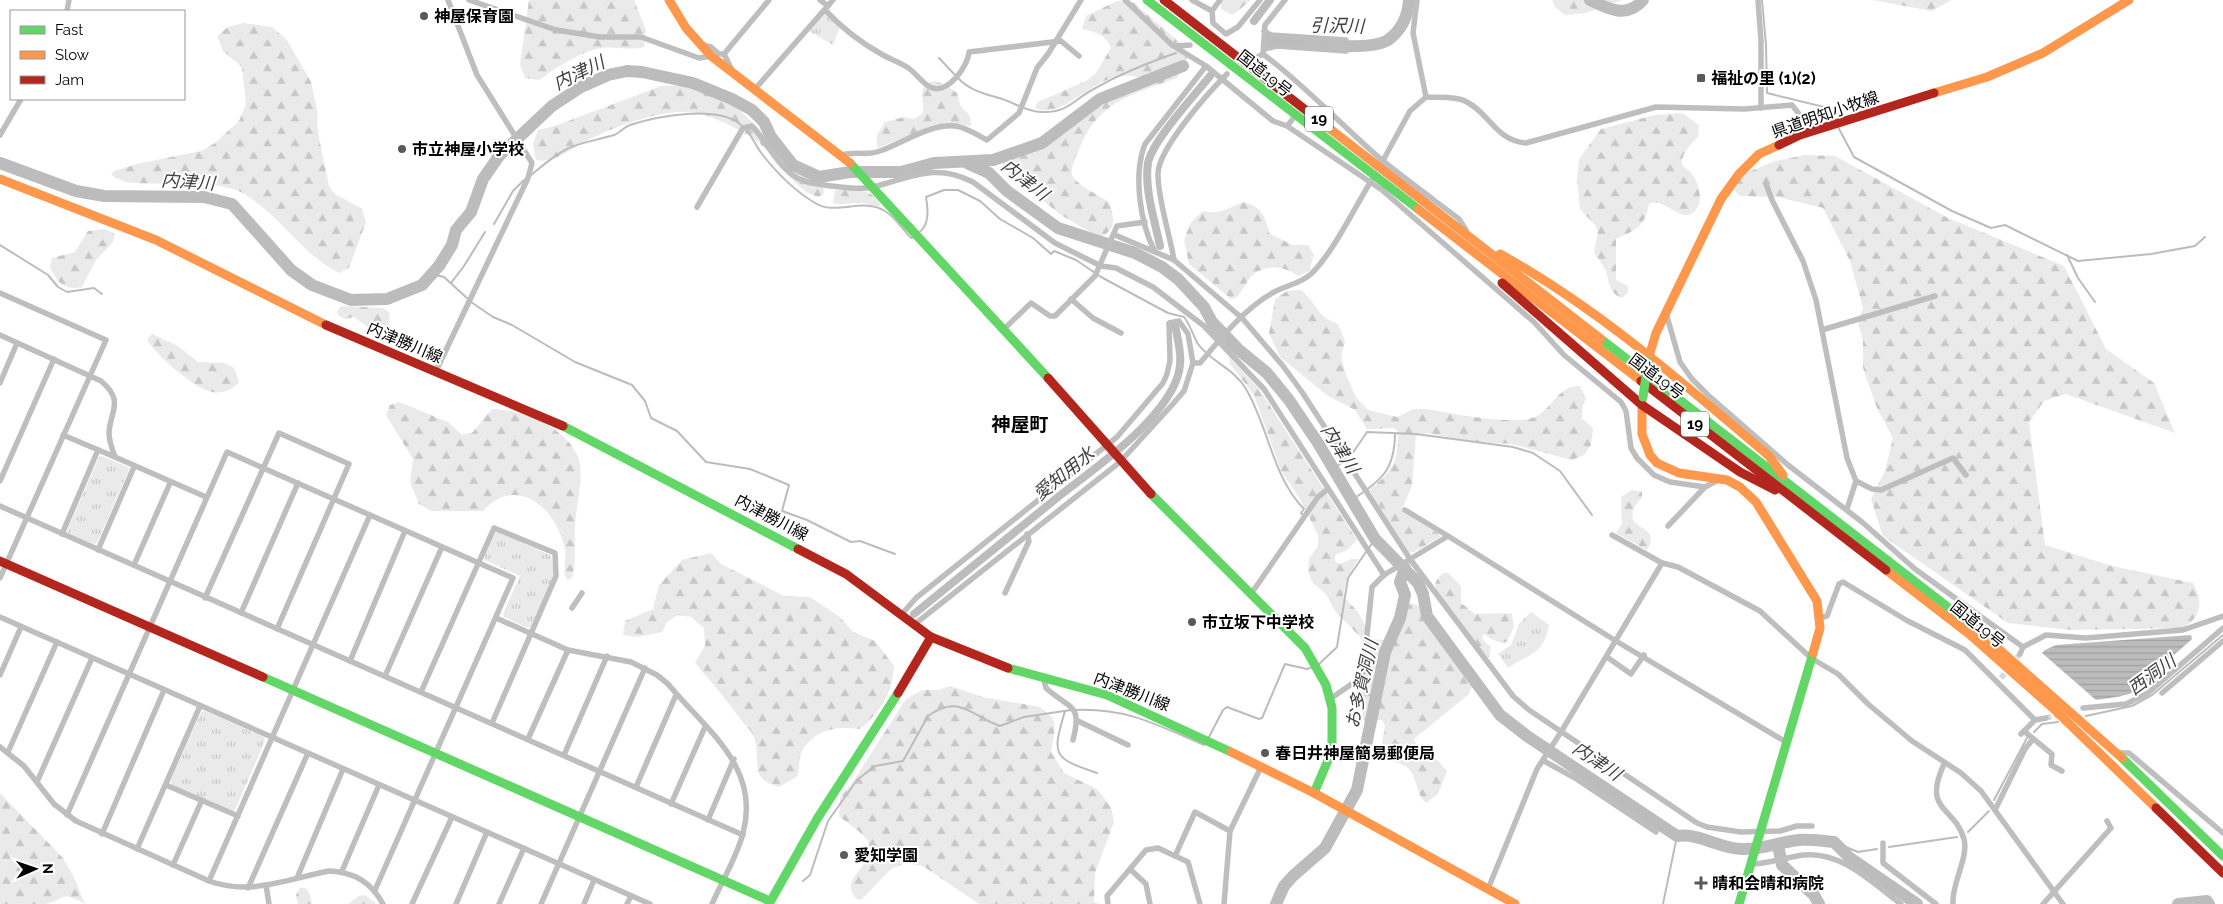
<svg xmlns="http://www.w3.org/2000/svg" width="2223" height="904" font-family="Raleway,'Noto Sans JP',sans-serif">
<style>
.grass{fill:url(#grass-tufts)}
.forest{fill:url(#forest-firs)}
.water{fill:url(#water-rules)}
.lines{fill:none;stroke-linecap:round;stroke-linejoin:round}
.stream{stroke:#bcbcbc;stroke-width:2}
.canal{stroke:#bcbcbc;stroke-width:8}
.river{stroke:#bcbcbc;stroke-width:12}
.street-tunnel{stroke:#d9d9d9;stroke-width:5.5;stroke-dasharray:5.5 3;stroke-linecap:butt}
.street{stroke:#bebebe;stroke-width:5.5}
.fast{stroke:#63d668;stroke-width:9}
.slow{stroke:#ff974d;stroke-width:9}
.jam{stroke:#b3261e;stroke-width:9}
.fast-bridge{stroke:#63d668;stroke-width:9}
.poi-dot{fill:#595959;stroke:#fff;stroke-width:2}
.labels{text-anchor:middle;stroke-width:4;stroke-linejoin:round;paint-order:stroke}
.shield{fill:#fff;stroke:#4c4c4c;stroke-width:1}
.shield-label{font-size:15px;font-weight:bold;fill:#000}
.poi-label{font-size:16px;font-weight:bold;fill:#000;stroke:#fff;text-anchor:start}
.street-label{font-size:16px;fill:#000;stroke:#fff}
.water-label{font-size:18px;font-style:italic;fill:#404040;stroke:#fff}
.quarter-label{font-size:19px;font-weight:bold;fill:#000;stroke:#fff}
</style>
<defs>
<pattern id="grass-tufts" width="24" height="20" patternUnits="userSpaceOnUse" patternTransform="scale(1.25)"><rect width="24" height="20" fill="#eaeaea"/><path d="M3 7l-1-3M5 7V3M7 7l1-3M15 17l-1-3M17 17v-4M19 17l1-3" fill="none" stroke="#c7c7c7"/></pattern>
<pattern id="forest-firs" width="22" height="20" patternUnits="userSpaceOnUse" patternTransform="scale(1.25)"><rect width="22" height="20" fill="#eaeaea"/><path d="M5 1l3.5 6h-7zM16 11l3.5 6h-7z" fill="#c7c7c7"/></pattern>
<pattern id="water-rules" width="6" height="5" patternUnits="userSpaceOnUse" patternTransform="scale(1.25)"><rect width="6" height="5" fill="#bcbcbc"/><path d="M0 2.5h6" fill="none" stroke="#a0a0a0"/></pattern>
</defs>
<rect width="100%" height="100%" fill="#fff"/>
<!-- grass -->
<g class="grass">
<polygon points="823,13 840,27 833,45 809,31"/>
<polygon points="102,456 128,467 129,470 97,543 94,544 68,533 67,531 99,457"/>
<path d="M497 532 550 555C561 577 540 607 531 626L528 628 504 617 503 614 520 576 485 560 484 557 494 533Z"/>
<path d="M1531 612 1549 625C1544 654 1531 653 1508 668L1498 654 1511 645 1519 624Z"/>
<polygon points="205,711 264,737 265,741 235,810 232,811 172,785 170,781 201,712"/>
</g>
<!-- forest -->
<g class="forest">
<path d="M529 0H634L646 30 644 47C629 51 616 46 601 48 579 52 558 67 539 80L525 78 520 65Z"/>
<polygon points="1221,0 1251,0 1233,15 1221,9"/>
<polygon points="1552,0 1622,0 1586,13 1565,15 1555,7"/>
<polygon points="1873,0 1952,0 1931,11"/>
<path d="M1117 1 1133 2 1184 46 1187 59 1177 78C1131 95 1097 101 1078 152 1075 160 1069 169 1073 177 1077 185 1102 197 1110 203 1114 221 1117 228 1100 238L1061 215 1008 172 1000 162V152L1022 144 1053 142C1080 116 1106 96 1141 85L1142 78C1095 64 1069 122 1035 108L1038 102 1086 81 1096 73 1111 48C1105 34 1096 32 1082 29L1086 16Z"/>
<path d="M243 23 272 27 287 40 311 82 317 109 318 133 329 186 335 194 362 209 366 222 349 268 339 273C302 254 281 217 246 195 218 177 159 187 125 182L111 175 114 171 137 164 201 151 215 143 239 121 246 104 242 67 223 51 217 36 228 27Z"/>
<path d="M934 81 946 85 957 93 960 105 970 116 971 126 951 123 929 128 877 148V135L885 122 904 117 914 119 923 113C925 101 915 86 934 81Z"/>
<path d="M689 85 731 101 779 150 797 165 822 179 824 193 819 197C797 194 774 155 757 141 744 131 707 113 690 112 662 109 613 127 588 140 572 148 554 164 536 160L533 144 538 130 555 126 661 86Z"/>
<path d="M1682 113 1699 125 1698 137C1692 144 1681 153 1682 163 1683 168 1689 170 1692 174 1699 183 1704 202 1695 211 1681 225 1664 196 1649 204 1644 228 1637 229 1616 239V280L1628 286V292L1622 298C1608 293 1610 281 1605 269 1602 263 1597 258 1594 252L1598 231 1595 225 1580 209 1577 181 1579 159 1601 129 1655 115Z"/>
<path d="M1805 155 1835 156 1948 218 2064 266 2106 349 2154 383 2175 433 2066 394 2044 401 2029 422 2045 545 2112 566 2193 583C2204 602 2201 617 2183 628L2072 630 2008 623 1883 536 1871 499 1885 471 1893 438 1877 408 1863 368V340L1858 323 1863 308 1850 261 1823 208 1778 197 1740 196 1733 189 1734 178 1775 161Z"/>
<path d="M835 190C853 190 873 187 881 206 875 207 868 203 861 203 851 202 844 206 833 203Z"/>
<path d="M1242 202C1260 205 1266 216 1269 233L1292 245H1308L1314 255 1309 271 1298 276C1285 266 1262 263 1250 278 1245 284 1242 292 1236 298L1231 299 1189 264 1184 240 1191 222 1203 211C1218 215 1228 209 1242 202Z"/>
<path d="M105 229 115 234 113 242 96 260 82 287C64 291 57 282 50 267L52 258 75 252 88 231Z"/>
<path d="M1301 290C1319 305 1314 315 1338 324L1345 341 1341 357 1346 375 1356 397 1368 410 1397 417 1414 409H1426C1450 413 1517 427 1537 416 1553 407 1559 385 1580 386L1586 399 1582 408V419L1593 428 1591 445 1584 455 1572 460 1512 444 1477 442 1426 433 1416 436 1412 485 1403 507 1405 513 1439 534 1440 537 1414 552H1409L1369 490C1391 473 1401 460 1397 430L1393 428 1367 429 1355 410 1328 396 1280 357 1269 333 1275 299 1287 291Z"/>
<polygon points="341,306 383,308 390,313 388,326 384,334 374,332 354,317 345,319 339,316 337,312"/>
<path d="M152 334 178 346 198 362 224 363 234 368 239 382C233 390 222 394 212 392 195 389 153 353 147 339Z"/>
<path d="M1229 357 1259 389 1357 540 1347 550 1335 555V561L1340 564 1351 559H1358L1347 578 1343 596 1358 612 1372 639 1394 641 1406 608 1411 603 1422 607 1436 635 1467 677 1472 686 1469 694 1414 739 1421 755 1437 760 1447 771 1438 794 1426 803C1415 793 1418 778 1408 768 1403 764 1395 762 1390 760L1382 744 1385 725 1382 720H1373L1367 724 1363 719 1360 687 1370 661 1369 646 1335 611 1326 594 1312 582 1308 571 1309 559 1318 546V535L1300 499 1281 471 1254 395 1230 364Z"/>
<path d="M399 402 448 422 462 435 472 433 492 409C522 410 566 427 578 457 585 475 576 506 575 525 574 538 577 568 571 579L567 580 565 576C564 568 566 558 565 549 557 509 517 473 483 511H431L419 504 410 482 413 459 386 415 390 405Z"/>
<path d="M1632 490 1642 492V497C1639 502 1634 505 1633 511 1627 532 1662 524 1647 550L1616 533 1622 524 1621 497Z"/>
<path d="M711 553 721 564 784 596 810 597 840 617 853 632 875 641 894 666C892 694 882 710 860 729 838 726 817 728 803 749 799 755 799 769 798 776L779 787C745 778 764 759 753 735 750 729 743 723 739 717 725 698 710 680 695 663L705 646 704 628 691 617 678 615 667 622 662 632 638 637 623 635 625 621 653 609 659 585 682 560Z"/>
<path d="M1443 573H1448L1461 586V603L1475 614 1511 613 1512 615 1514 627 1507 642C1499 644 1491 640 1485 634L1482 636 1483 640 1491 647 1489 657H1486L1437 592C1433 583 1436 580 1443 573Z"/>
<path d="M950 686 983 697 1040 707 1053 718 1055 729 1051 752 1064 773 1097 789 1111 807 1114 822 1095 873 1094 902 1099 904H979L923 866 906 863 891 869 862 899 858 900C832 877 887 862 864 836 857 829 847 823 839 816L840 798 854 780 906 699 922 690H938Z"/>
<path d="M0 793 62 857 73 875 85 904C59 890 69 899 45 904 31 904 14 904 0 904Z"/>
<polygon points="300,888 306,888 310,895 312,904 298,904 296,895"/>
<polygon points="365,895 377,904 348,904 359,896"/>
</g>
<!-- water -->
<path class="water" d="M2191 635 2192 639 2166 662 2169 666C2141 693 2134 695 2096 700L2042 653 2045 650 2056 645Z"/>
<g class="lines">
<!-- stream -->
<g class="stream">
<polyline points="1762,0 1766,45 1767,93 1828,108 1835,121"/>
<polyline points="939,58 955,75"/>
<path d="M958 78C970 91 986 94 1002 99 1015 103 1027 112 1041 112 1068 113 1072 101 1092 90 1118 75 1147 63 1176 53"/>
<polyline points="1838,127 1854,157 1952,211 1991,228 2005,225 2078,261 2151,254 2195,246 2205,237"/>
<path d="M530 176C542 166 553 156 567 149 581 142 598 140 614 135 620 133 624 127 630 125 658 116 716 105 740 124 752 133 754 144 762 154 776 172 795 191 815 203 836 216 863 197 885 211 895 217 903 230 911 238L913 237"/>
<polyline points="494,224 513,191 524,180"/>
<path d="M918 233C930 226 928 209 926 197L944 190H958L980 201 1000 219 1033 238 1051 254 1054 251 1076 260 1101 277 1168 313 1184 317C1191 326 1194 338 1198 344 1211 362 1235 369 1246 389 1269 428 1272 476 1304 509L1301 513 1304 516"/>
<polyline points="0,245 48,275 58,287 67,292 94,288 102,294"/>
<polyline points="2067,255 2078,278 2095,302"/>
<polyline points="431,274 444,277 468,299"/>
<polyline points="451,283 464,266 485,232"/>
<polyline points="471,302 493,317 512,325 575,362 632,385 645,401 651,418 677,431 706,462 750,469 789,485 782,511 807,520 851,542 860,541 895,554"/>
<polyline points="1333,469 1350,457 1367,432 1416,434 1513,447 1533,453 1560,471 1592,515"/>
<path d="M1352 500C1381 480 1395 471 1395 433"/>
<polyline points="1318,665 1337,647 1348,578 1375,539"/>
<path d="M1075 710C1128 708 1157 725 1204 745L1205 743"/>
<path d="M1065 711C1052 755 1052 758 1097 773"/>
<polyline points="2086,716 2132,706 2152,695 2223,635"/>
<polyline points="2034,732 2042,724 2058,722"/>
<polyline points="1209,737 1223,710 1227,707 1259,719 1262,718 1285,664 1307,669 1313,667"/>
<polyline points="1994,800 2027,738"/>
<polyline points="1968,832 1989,811"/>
<polyline points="1834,842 1858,852 1877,849"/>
<polyline points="1889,847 1957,837"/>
<path d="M803 881 810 875 828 821 857 780 875 766 903 761 928 716C959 693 971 716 1000 726L1024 717 1071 710"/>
<polyline points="1663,904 1677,836"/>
</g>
<!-- canal -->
<g class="canal">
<polyline points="1254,21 1270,0"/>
<path d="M1160 246C1155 221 1144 189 1148 163 1152 141 1195 95 1210 76"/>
<path d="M914 614C962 575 1010 536 1058 497 1095 468 1158 425 1176 381 1184 362 1179 345 1175 325"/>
</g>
<!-- river -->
<g class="river">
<path d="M1590 0C1608 9 1627 19 1643 0"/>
<path d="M1268 41C1294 42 1367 53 1388 40 1402 30 1408 16 1409 0"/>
<polyline points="0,163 76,191 104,196 204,197 232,204 291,270 312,285 351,300 387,299 422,285 439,266 452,245 456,230 471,212 483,179 499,156 552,106 581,87 608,75 627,71 642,72 693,83 732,99 752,110 764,122 771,137 793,165 819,177 850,172 901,172 934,163 993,160 1042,143 1100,99 1183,66"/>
<path d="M967 163 989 173 1007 191 1058 228 1135 253 1162 267 1178 279 1204 307 1212 322 1239 350 1267 373 1289 400 1318 443 1375 539 1418 583 1423 594 1427 616 1500 715 1527 736 1677 836C1699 833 1718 848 1741 849 1762 850 1779 842 1799 840 1810 839 1823 841 1834 842L1850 858 1917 904"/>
<polyline points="1778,845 1782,865 1814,895 1819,904"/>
<polyline points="1276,904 1284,886 1293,876 1325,848 1357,790 1385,652 1400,618 1405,595 1400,582 1405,568"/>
<polyline points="2178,904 2207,901 2209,904"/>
</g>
<!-- street-tunnel -->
<g class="street-tunnel">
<polyline points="2001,678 2020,654"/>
<polyline points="2046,718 2061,714"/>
</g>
<!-- street -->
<g class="street">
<polyline points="469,0 556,30 600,37 641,37 699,58 711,56"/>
<polyline points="820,0 828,6"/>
<polyline points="1125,0 1172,45 1206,66 1273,121 1287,126 1382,190 1534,322 1564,355 1621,402 1626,411 1631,448 1637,458 1654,475 1670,482 1705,487 1722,478"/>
<polyline points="1192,0 1212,11"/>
<polyline points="1220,0 1212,11 1213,23 1226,34 1238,27 1260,0"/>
<path d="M1285 0 1265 25 1263 54C1306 86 1342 126 1383 161 1408 181 1434 200 1459 219L1466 230"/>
<polyline points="1417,0 1413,33 1426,97"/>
<polyline points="1758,0 1761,41 1761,108"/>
<path d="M825 10C841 27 861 43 883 55 890 59 899 62 907 67 915 72 922 83 930 87 947 96 968 66 969 52L1061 41 1079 56"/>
<polyline points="67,11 69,0"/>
<polyline points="1264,31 1271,35 1346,40"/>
<polyline points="703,45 711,47 719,54 724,54 769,0"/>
<polyline points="1177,46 1190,45"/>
<polyline points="1264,49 1277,46 1346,51"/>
<polyline points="724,54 732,70"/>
<polyline points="1254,59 1263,54"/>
<polyline points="755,89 833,0"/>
<polyline points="1287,126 1292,120"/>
<polyline points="0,135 21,99"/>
<path d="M842 155C854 151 867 156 880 151 903 143 929 124 955 126 966 127 977 135 987 140L1019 113 1037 68 1048 54 1081 0"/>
<path d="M1380 166 1410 111 1426 97C1438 98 1455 96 1465 101 1490 113 1495 140 1526 143L1656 107 1744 109 1792 105 1799 114 1805 133"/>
<polyline points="1766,184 1772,200 1803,261 1816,300 1847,458 1856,481 1847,509"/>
<path d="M697 207 743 128 752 126C768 143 777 166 797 178 808 184 819 184 831 186 844 187 860 190 873 187 911 178 934 162 973 182L1055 243 1101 266 1116 268 1153 287 1204 326 1264 389 1384 575"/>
<polyline points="1115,235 1174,260 1242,318 1283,366 1302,392 1410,559 1513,696 1529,710 1697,823 1707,827 1741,832 1780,831 1797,826 1812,826"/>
<path d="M1155 252C1140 223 1133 175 1145 144L1206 66"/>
<path d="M1174 260C1170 236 1157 195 1158 173 1159 148 1208 93 1227 74"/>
<polyline points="0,293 106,340 0,578"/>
<polyline points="1071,299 1093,318 1121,333"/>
<polyline points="1666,313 1680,362 1692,379 1708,395 1788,465 1862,522 1915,569 2023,647"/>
<polyline points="1003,330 1031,303 1050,316 1055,316 1095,276 1117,226 1145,222"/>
<polyline points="1822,330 1935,296"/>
<path d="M0 335 101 381C125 401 110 411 109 433 109 441 112 449 115 457L206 497"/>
<path d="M1193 363H1200C1221 338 1245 308 1274 292 1287 285 1300 284 1311 274 1333 253 1355 207 1371 181"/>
<polyline points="436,371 528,178 532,163 477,75 448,0"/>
<polyline points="0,383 17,343"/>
<polyline points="63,435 115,457"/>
<polyline points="0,481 54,359"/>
<polyline points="1856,481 1872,489 1881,490 1953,458 1966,475"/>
<polyline points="0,506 743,835"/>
<polyline points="1405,510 1448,536"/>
<polyline points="1668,526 1705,487"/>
<polyline points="62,534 98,450"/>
<polyline points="1612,535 1662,563 1678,567 1760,611 1811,658 1838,674 1868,704 1912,741 1961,773 1981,791 2063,904"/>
<polyline points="98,550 134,467"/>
<polyline points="134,565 170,483"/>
<polyline points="1005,593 1029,541 1027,534"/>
<polyline points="1251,594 1318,497 1328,489"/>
<polyline points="205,598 279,433 349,464 277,629"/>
<polyline points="572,608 582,593"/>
<polyline points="241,613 298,483"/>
<polyline points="902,614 916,598 1117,437 1163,383 1167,374 1170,361 1169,323 1179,321 1188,334 1193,363 1184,391 1172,405 1120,462 915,624"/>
<polyline points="0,617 650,904"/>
<path d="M496 618 568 650 631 662 657 675 668 684C706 730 761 767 743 833 737 857 722 881 712 904"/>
<polyline points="1820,618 1827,616 1839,584 1843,582 1906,620 1965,650 2035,720"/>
<polyline points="2020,654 2023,647 2046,635 2086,638 2183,630 2223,616"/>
<polyline points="1607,657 1631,674 1644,655"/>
<polyline points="350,661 405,531"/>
<polyline points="0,675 21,627"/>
<polyline points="385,676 442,547"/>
<path d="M1043 677 1046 688C1069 709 1083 703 1073 740"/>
<polyline points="421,692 494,528 555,553 556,576 492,723"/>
<polyline points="2162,693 2223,641"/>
<polyline points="1330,699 1356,681 1363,673 1372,587 1384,575 1448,536 1616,641 1786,742"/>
<polyline points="2083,708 2126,704 2148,693 2223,628"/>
<polyline points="1078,721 1128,745"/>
<polyline points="2024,731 2052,754 2051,765 2062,771"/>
<polyline points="2021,734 2035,720 2046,718"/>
<polyline points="528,739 568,650"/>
<path d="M0 747 24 766 54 804 76 821 209 881C250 896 288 879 329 871 354 872 371 882 383 904"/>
<polyline points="8,752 57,642"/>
<polyline points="2117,753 2129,753 2223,833"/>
<polyline points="564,755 607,656"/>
<polyline points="1544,761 1575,778 1656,832"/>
<path d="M1944 764C1922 812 1954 805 1964 839 1969 857 1951 885 1953 904"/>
<polyline points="37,782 92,658"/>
<polyline points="166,785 238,816"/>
<polyline points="636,787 676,695"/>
<polyline points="671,804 705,727"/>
<polyline points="1995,810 2025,749 2033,739"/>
<polyline points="67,815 227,452 513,578 375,890"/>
<polyline points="708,820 734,759"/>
<polyline points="102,834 164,690"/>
<polyline points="1883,843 1883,863 1936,904"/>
<polyline points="137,849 200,706"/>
<polyline points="1175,856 1195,812 1230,831 1261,767"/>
<path d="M1751 864C1769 864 1786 857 1804 855 1842 851 1872 883 1901 904"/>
<polyline points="173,865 202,800"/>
<polyline points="1131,870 1146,884 1150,904"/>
<polyline points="342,871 379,785"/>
<polyline points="297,878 343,769"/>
<polyline points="209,881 370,515"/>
<polyline points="266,885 269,904"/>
<polyline points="248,888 308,753"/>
<polyline points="1488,889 1537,769 1561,732 1662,563"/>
<polyline points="412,904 452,817"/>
<polyline points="456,904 487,832"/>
<polyline points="499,904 524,848"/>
<polyline points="541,904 645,668"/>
<polyline points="584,904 594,880"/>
<polyline points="627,904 631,896"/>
<polyline points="1108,904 1107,896 1146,850 1158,848 1188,862 1200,904"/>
<polyline points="1224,904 1230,831"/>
<polyline points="2043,904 2111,828 2107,821"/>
</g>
<!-- fast -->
<g class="fast">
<polyline points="1147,0 1418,209"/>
<polyline points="850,163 1048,378"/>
<polyline points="1601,339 1975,628"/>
<polyline points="563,426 798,549"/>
<polyline points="1151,494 1305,648 1326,685 1332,708 1332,751 1314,793"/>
<polyline points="1008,668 1107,695 1231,752"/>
<polyline points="263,677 770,901"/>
<polyline points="2122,758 2223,856"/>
<polyline points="769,904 817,819 898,693"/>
<polyline points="1739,904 1813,653"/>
</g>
<!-- slow -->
<g class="slow">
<polyline points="669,0 686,28 711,56 850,163"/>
<polyline points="1934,93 1987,77 2043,53 2129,0"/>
<polyline points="1316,118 1601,339"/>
<polyline points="0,179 156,240 326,325"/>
<polyline points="1418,209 1641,381"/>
<path d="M1500 254C1598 308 1684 384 1769 456L1783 475"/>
<polyline points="1648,360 1656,333 1721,199 1739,174 1759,154 1779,145"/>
<polyline points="1642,399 1642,434 1650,455 1657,463 1679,473 1727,480 1740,487 1756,502 1817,601 1820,628 1813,653"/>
<polyline points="1886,570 1969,634 2056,711 2156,808"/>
<polyline points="1975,628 2122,758"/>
<polyline points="1231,752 1314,793 1515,904"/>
</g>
<!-- jam -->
<g class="jam">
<polyline points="1164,0 1316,118"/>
<polyline points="1779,145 1800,135 1934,93"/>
<polyline points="1502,283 1642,405 1740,472 1775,490"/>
<polyline points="326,325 563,426"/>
<polyline points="1048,378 1151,494"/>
<polyline points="1641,381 1886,570"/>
<polyline points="798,549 846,574 931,637 1008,668"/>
<polyline points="0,561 263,677"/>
<polyline points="898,693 931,637"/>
<polyline points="2156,808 2223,873"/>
</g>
<!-- fast-bridge -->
<polyline class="fast-bridge" points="1643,397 1648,362"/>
</g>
<!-- markers -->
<g class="poi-dot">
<circle cx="424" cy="16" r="5"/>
<rect x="1696" y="73" width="10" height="10" rx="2.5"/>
<circle cx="402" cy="149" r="5"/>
<circle cx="1192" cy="622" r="5"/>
<circle cx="1265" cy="753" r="5"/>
<circle cx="844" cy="855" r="5"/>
<path d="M1698.5 875.5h5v5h5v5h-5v5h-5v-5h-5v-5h5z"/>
</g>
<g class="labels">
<!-- shield labels -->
<g class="shield">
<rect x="1305" y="106.5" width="28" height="25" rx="4"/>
<rect x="1681" y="411.5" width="28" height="25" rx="4"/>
</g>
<g class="shield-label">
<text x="1319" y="124">19</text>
<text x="1695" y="429">19</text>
</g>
<!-- poi labels -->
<g class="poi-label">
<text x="434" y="22">神屋保育園</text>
<text x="1711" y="84">福祉の里 (1)(2)</text>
<text x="412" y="155">市立神屋小学校</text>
<text x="1202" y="628">市立坂下中学校</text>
<text x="1275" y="759">春日井神屋簡易郵便局</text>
<text x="854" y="861">愛知学園</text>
<text x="1712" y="889">晴和会晴和病院</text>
</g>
<!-- street labels -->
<g class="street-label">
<text transform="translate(1265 73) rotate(38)" y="6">国道19号</text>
<text transform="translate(1825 114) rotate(-19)" y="6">県道明知小牧線</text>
<text transform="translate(405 342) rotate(23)" y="6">内津勝川線</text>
<text transform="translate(1657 376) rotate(37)" y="6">国道19号</text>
<text transform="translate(772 517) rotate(28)" y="6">内津勝川線</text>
<text transform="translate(1978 624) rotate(39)" y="6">国道19号</text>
<text transform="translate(1132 691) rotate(21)" y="6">内津勝川線</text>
</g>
<!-- water labels -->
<g class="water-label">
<text transform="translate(1337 26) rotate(1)" y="6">引沢川</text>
<text transform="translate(579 73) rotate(-26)" y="6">内津川</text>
<text transform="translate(1025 180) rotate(38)" y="6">内津川</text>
<text transform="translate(188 182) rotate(4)" y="6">内津川</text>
<text transform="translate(1340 449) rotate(58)" y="6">内津川</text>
<text transform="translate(1064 474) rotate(-39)" y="6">愛知用水</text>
<text transform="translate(2152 675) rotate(-36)" y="6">西洞川</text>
<text transform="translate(1362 684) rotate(-77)" y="6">お多賀洞川</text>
<text transform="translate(1597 761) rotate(34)" y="6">内津川</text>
</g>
<!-- quarter labels -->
<g class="quarter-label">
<text x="1020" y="431">神屋町</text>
</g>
</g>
<!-- legend -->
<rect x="10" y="10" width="175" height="90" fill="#ffffff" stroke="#999999"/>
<rect x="20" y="26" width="25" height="8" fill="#63d668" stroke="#999999"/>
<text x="55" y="35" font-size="15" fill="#000000">Fast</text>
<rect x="20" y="51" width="25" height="8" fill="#ff974d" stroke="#999999"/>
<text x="55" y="60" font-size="15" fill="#000000">Slow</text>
<rect x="20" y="76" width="25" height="8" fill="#b3261e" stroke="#999999"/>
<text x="55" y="85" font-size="15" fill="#000000">Jam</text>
<!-- north arrow -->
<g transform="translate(35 869) rotate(88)" stroke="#ffffff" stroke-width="4" paint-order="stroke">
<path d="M0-4L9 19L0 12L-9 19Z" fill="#000000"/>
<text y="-8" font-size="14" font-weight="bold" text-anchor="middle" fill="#000000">N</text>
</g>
</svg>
